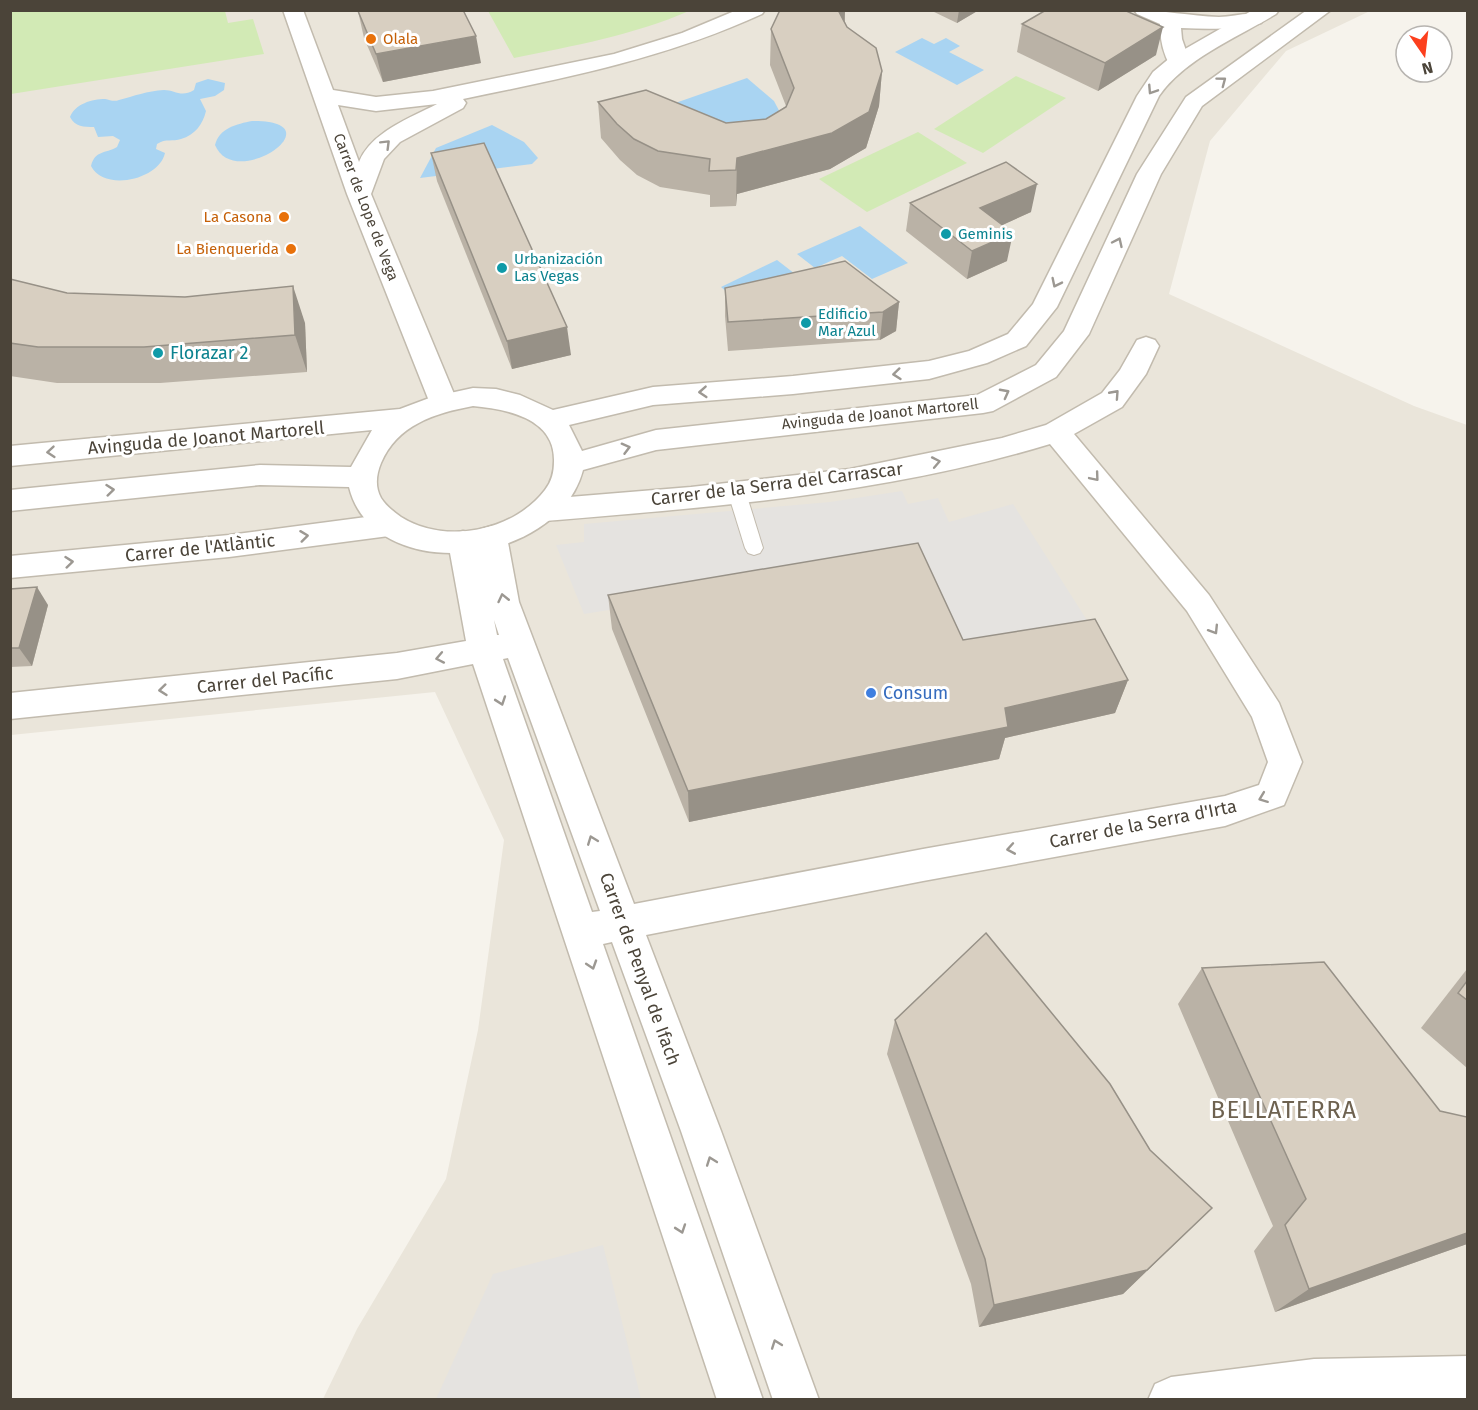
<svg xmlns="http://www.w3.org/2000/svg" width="1478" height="1410" font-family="'Fira Sans',sans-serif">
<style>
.residential{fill:#eae5da}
.green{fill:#d2eab5}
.parking{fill:#e5e3e0}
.water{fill:#a9d4f2}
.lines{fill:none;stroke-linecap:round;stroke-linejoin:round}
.service-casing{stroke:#c2bbae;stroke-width:2}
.minor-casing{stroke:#c2bbae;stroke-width:3}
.tertiary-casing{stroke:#c2bbae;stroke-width:3}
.service{fill:#fff;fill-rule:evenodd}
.minor{fill:#fff;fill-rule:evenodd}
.tertiary{fill:#fff;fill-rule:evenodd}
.wall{fill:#bab2a6}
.shaded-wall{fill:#979187}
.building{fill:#d8cfc1;stroke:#979187;stroke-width:1.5}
.oneway{stroke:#9c9892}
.food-dot{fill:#e8710a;stroke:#fff;stroke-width:2}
.culture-dot{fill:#0f9aa8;stroke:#fff;stroke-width:2}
.shop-dot{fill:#3f7fe0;stroke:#fff;stroke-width:2}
.labels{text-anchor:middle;stroke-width:6;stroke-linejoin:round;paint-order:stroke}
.far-food-label{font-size:15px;fill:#c56008;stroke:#fff;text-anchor:end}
.far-street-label{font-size:15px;fill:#4b4439;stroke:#fff}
.far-culture-label{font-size:15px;fill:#0d838f;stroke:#fff;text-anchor:start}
.culture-label{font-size:18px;fill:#0d838f;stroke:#fff;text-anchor:start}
.street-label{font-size:18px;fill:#4b4439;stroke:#fff}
.shop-label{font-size:18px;fill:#366cbe;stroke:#fff;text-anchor:start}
.near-neighbourhood-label{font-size:24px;letter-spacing:1.5px;fill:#6e6250;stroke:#fff}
</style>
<rect width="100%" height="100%" fill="#f6f3ec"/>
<!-- residential -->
<polygon class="residential" points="11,11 1370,11 1286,51 1210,141 1169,294 1414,406 1467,425 1467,1399 323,1399 357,1329 446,1179 478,1030 504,840 435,692 11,735"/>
<!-- green -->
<g class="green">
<polygon points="11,10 225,11 228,23 253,19 264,54 11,94"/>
<path d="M488 11H689C634 35 573 46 514 58Z"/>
<polygon points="1016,76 1066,98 983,153 934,129"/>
<polygon points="918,132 967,163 867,212 819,179"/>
</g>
<!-- parking -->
<g class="parking">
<polygon points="902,491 908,504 938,498 949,522 1013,504 1090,625 958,662 913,561 584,614 556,545 584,542 584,524 830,502"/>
<polygon points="603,1245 641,1399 436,1399 493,1274"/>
</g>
<!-- water -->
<g class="water">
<polygon points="922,38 934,44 946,38 960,46 949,52 984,70 957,85 895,52"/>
<polygon points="747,78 774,101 784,120 766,146 661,108"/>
<path d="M208 79 225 83 224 90 215 96 200 99 206 111C203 124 195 135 181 139 173 142 166 138 157 144L156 149 165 153C159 180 104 192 91 166 95 150 105 154 117 147L120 140 113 136 98 137 94 127C84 127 75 127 70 117 75 104 92 99 105 99 110 100 114 102 119 100 134 96 147 91 164 90 175 90 181 98 194 90L196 83Z"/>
<path d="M252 121C339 120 235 193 215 145 219 128 237 124 252 121Z"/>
<polygon points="492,125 524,142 538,158 532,164 420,178 436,148"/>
<polygon points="860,226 908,263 872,279 842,256 815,268 797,254"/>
<polygon points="777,260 799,277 742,305 721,287"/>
</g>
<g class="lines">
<defs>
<polygon id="service" points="737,487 743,489 746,493 763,548 760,553 754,555 748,553 745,548 728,493 731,489"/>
<g id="minor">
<path d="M283 10H303L333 90 376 97 433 91 614 54 682 33 737 10H765L762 14C666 58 566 78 463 99L466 103 463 108 400 142 384 159 371 194 457 401 453 408 443 410 433 408 429 401 347 194ZM437 104C410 118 371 132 359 162L338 105 376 111Z"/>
<path d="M1134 10C1163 10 1190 16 1219 17 1233 17 1247 11 1261 15L1264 19 1261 23C1235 30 1208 29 1181 28L1182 39 1190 62 1187 67 1179 68 1171 67C1163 54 1160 39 1160 24L1137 14Z"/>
<path d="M1146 337 1155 340 1159 346 1146 374 1122 407 1074 434 1209 595 1279 703 1302 762 1284 805 1225 826 923 881 646 935 721 1131 819 1400H773L681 1131 612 942 603 944 763 1400H717L473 664 397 679 10 719V693L397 653 466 641 448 542 452 534 463 531 474 534 478 541 477 537 481 529 492 526 503 529 507 537 519 602 634 904 923 849 1225 796 1259 785 1268 762 1252 717 1187 611 1050 444C887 494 714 507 545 521L535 518 530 510 535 502 545 499 691 487 850 469 1002 438 1046 425 1102 393 1120 370 1137 340ZM494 620 499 635H497ZM508 658 600 911 592 912 503 659Z"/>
<polygon points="389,514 400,517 404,525 400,533 389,536 229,557 10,578 10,556 229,535"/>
<polygon points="1468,1356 1468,1400 1148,1400 1155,1384 1171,1377 1314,1359"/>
</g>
<path id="tertiary" d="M1253 10H1279L1276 14C1238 37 1184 59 1159 96L1057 307 1026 346 987 363 929 379 793 394 653 405 569 425 582 451 656 430 977 395 1036 365 1064 331 1137 174 1186 97 1307 10H1331L1202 106 1161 174 1089 334 1056 377 993 411 983 413 656 450 583 470C557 568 373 586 349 487L260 485 10 511V490L260 465 351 467 372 430 10 466V446L400 409 432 397 473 388 496 389 520 395 553 410 653 387 793 376 929 361 969 351 1008 334 1033 304 1137 96 1153 72 1171 57ZM473 406C506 409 555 418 554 461 554 472 552 481 545 490 514 531 445 545 401 517 394 512 386 506 381 498 375 487 376 475 381 463 397 425 435 413 473 406Z"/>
</defs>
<!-- service casing -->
<use href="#service" class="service-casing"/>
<!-- minor casing -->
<use href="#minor" class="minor-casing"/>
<!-- tertiary casing -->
<use href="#tertiary" class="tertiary-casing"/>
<!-- service -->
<use href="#service" class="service"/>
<!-- minor -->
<use href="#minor" class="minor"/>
<!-- tertiary -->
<use href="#tertiary" class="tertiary"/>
</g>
<!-- wall -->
<g class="wall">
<polygon points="780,10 845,10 845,22 847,27 882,71 879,106 866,148 830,169 737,194 736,206 710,207 710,195 660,187 637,175 620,160 601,138 598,102 726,123 766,119 786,106 770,65 771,29"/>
<polygon points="930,10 979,10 957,23"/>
<polygon points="358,11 481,63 383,82 364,38"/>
<polygon points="1022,24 1156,55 1098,91 1017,52"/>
<polygon points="431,153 571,355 512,369 437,181"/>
<polygon points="910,203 1031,212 1002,225 1007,261 967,279 906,231"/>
<polygon points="10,279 67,293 305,323 307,372 160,383 57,383 10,376"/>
<polygon points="725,288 899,302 896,331 880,340 728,351 725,316"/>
<polygon points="10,589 48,605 32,666 10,667"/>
<polygon points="608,595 963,640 1128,680 1115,713 1005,738 999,759 689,822 612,629"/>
<polygon points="1202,968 1467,1244 1275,1312 1254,1251 1273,1226 1178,1004"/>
<polygon points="1467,969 1467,1068 1421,1028"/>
<polygon points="895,1020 1185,1234 1123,1294 979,1327 971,1284 887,1054"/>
</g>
<!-- shaded-wall -->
<g class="shaded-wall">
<polygon points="838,10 845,10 844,30"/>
<polygon points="959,10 979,10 957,23"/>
<polygon points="1163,27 1156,55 1098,91 1105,63"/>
<polygon points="476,36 481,63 383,82 376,54"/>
<polygon points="882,71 879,106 866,148 830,169 737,194 736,206 737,158"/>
<polygon points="1037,184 1031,212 976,237 980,208"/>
<polygon points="1013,233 1007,261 967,279 972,251"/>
<polygon points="293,286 305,323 307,372 295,335"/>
<polygon points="899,302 896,331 880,340 883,312"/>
<polygon points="567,327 571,355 512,369 507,341"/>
<polygon points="37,587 48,605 32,666 19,648"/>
<polygon points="1128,680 1115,713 1005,738 999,759 689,822 688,791 1005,708"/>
<polygon points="1212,1208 1123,1294 979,1327 994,1305"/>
<polygon points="1467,1233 1467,1244 1275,1312 1309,1289"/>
</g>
<!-- building -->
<g class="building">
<polygon points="463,10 476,36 376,54 358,11"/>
<polygon points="780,10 838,10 847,27 876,48 882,71 869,112 832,133 737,158 736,170 709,171 710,159 658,151 634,139 617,124 598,102 646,90 726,123 766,119 786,107 794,88 771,29"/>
<polygon points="1046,10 1124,10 1163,27 1105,63 1022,24"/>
<polygon points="484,143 567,327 507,341 431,153"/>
<polygon points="1006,162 1037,184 980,208 1013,233 972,251 910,203"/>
<polygon points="845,261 899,302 883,312 728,322 725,288"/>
<polygon points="10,279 67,293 185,297 293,286 295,335 144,347 38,347 10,343"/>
<polygon points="918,543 963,640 1095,619 1128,680 1005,708 1008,727 688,791 608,595"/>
<polygon points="37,587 19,648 10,648 10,589"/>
<polygon points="986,933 1110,1084 1150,1150 1212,1208 1147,1270 994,1305 985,1259 895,1020"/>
<polygon points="1324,962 1440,1111 1467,1117 1467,1233 1309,1289 1285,1225 1306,1199 1202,968"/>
<polygon points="1467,981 1467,1000 1458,993"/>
</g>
<!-- one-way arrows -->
<defs><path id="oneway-chevron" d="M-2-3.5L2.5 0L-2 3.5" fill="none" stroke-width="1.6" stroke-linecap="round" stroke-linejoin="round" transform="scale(1.5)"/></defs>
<g class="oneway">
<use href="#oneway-chevron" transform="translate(1222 81) rotate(-37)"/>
<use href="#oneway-chevron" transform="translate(1152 90) rotate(123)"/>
<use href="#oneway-chevron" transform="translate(386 144) rotate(-45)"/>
<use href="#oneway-chevron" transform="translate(1118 242) rotate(-65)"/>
<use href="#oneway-chevron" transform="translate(1056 283) rotate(116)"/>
<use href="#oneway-chevron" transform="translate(897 374) rotate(174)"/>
<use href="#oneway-chevron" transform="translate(703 392) rotate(176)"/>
<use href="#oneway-chevron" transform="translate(1005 393) rotate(-28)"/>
<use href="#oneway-chevron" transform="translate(1115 394) rotate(-48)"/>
<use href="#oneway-chevron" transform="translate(626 448) rotate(-15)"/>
<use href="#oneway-chevron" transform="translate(51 452) rotate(175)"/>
<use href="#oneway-chevron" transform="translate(936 462) rotate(-11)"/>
<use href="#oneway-chevron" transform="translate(1095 477) rotate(50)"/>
<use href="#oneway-chevron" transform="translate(110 490) rotate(-6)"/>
<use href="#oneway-chevron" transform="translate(304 536) rotate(-7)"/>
<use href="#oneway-chevron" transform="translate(69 562) rotate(-6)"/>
<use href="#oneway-chevron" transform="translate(503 598) rotate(-103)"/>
<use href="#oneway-chevron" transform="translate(1214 630) rotate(58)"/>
<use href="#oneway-chevron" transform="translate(440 658) rotate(169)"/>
<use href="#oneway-chevron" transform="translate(163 690) rotate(174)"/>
<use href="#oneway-chevron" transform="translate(501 701) rotate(71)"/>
<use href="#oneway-chevron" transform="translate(1263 798) rotate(159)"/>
<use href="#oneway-chevron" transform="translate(592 840) rotate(-111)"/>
<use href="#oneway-chevron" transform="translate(1011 849) rotate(170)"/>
<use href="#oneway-chevron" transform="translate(592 965) rotate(72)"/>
<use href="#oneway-chevron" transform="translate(711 1161) rotate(-110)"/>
<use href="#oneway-chevron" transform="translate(681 1229) rotate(71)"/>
<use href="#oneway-chevron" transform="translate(776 1344) rotate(-110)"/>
</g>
<!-- markers -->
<g class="food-dot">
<circle cx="371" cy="39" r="6"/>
<circle cx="284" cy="217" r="6"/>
<circle cx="291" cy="249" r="6"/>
</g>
<g class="culture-dot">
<circle cx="946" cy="234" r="6"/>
<circle cx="502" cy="268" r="6"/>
<circle cx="806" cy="323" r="6"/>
<circle cx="158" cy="353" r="6"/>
</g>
<circle class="shop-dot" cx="871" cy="693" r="6"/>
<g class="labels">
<!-- far-food labels -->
<g class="far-food-label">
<text x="383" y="44" text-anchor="start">Olala</text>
<text x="272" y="222">La Casona</text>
<text x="279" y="254">La Bienquerida</text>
</g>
<!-- far-street labels -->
<g class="far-street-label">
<text transform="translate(366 207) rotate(69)" y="5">Carrer de Lope de Vega</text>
<text transform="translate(880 414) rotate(-6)" y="5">Avinguda de Joanot Martorell</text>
</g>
<!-- far-culture labels -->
<g class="far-culture-label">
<text x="958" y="239">Geminis</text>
<text x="514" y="264">Urbanización<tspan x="514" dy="17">Las Vegas</tspan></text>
<text x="818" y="319">Edificio<tspan x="818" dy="17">Mar Azul</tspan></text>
</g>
<!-- culture labels -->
<g class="culture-label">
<text x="170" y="359">Florazar 2</text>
</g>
<!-- street labels -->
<g class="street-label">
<text transform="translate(206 438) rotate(-5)" y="6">Avinguda de Joanot Martorell</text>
<text transform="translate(777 484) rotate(-7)" y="6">Carrer de la Serra del Carrascar</text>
<text transform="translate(200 548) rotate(-6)" y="6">Carrer de l'Atlàntic</text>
<text transform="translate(265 680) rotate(-6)" y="6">Carrer del Pacífic</text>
<text transform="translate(1143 824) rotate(-11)" y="6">Carrer de la Serra d'Irta</text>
<text transform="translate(640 969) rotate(70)" y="6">Carrer de Penyal de Ifach</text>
</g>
<!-- shop labels -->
<g class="shop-label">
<text x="883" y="699">Consum</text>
</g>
<!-- near-neighbourhood labels -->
<g class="near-neighbourhood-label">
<text x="1284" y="1118">BELLATERRA</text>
</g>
</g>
<!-- border -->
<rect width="1478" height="1410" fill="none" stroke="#4b4439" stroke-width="24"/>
<!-- north arrow -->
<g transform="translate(1424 54) rotate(166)"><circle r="28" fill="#ffffff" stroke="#b7b4b0" stroke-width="1.5"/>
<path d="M0-4.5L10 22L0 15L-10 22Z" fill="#fc3f1d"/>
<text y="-9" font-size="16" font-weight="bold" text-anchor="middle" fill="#4b4439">N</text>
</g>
</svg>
